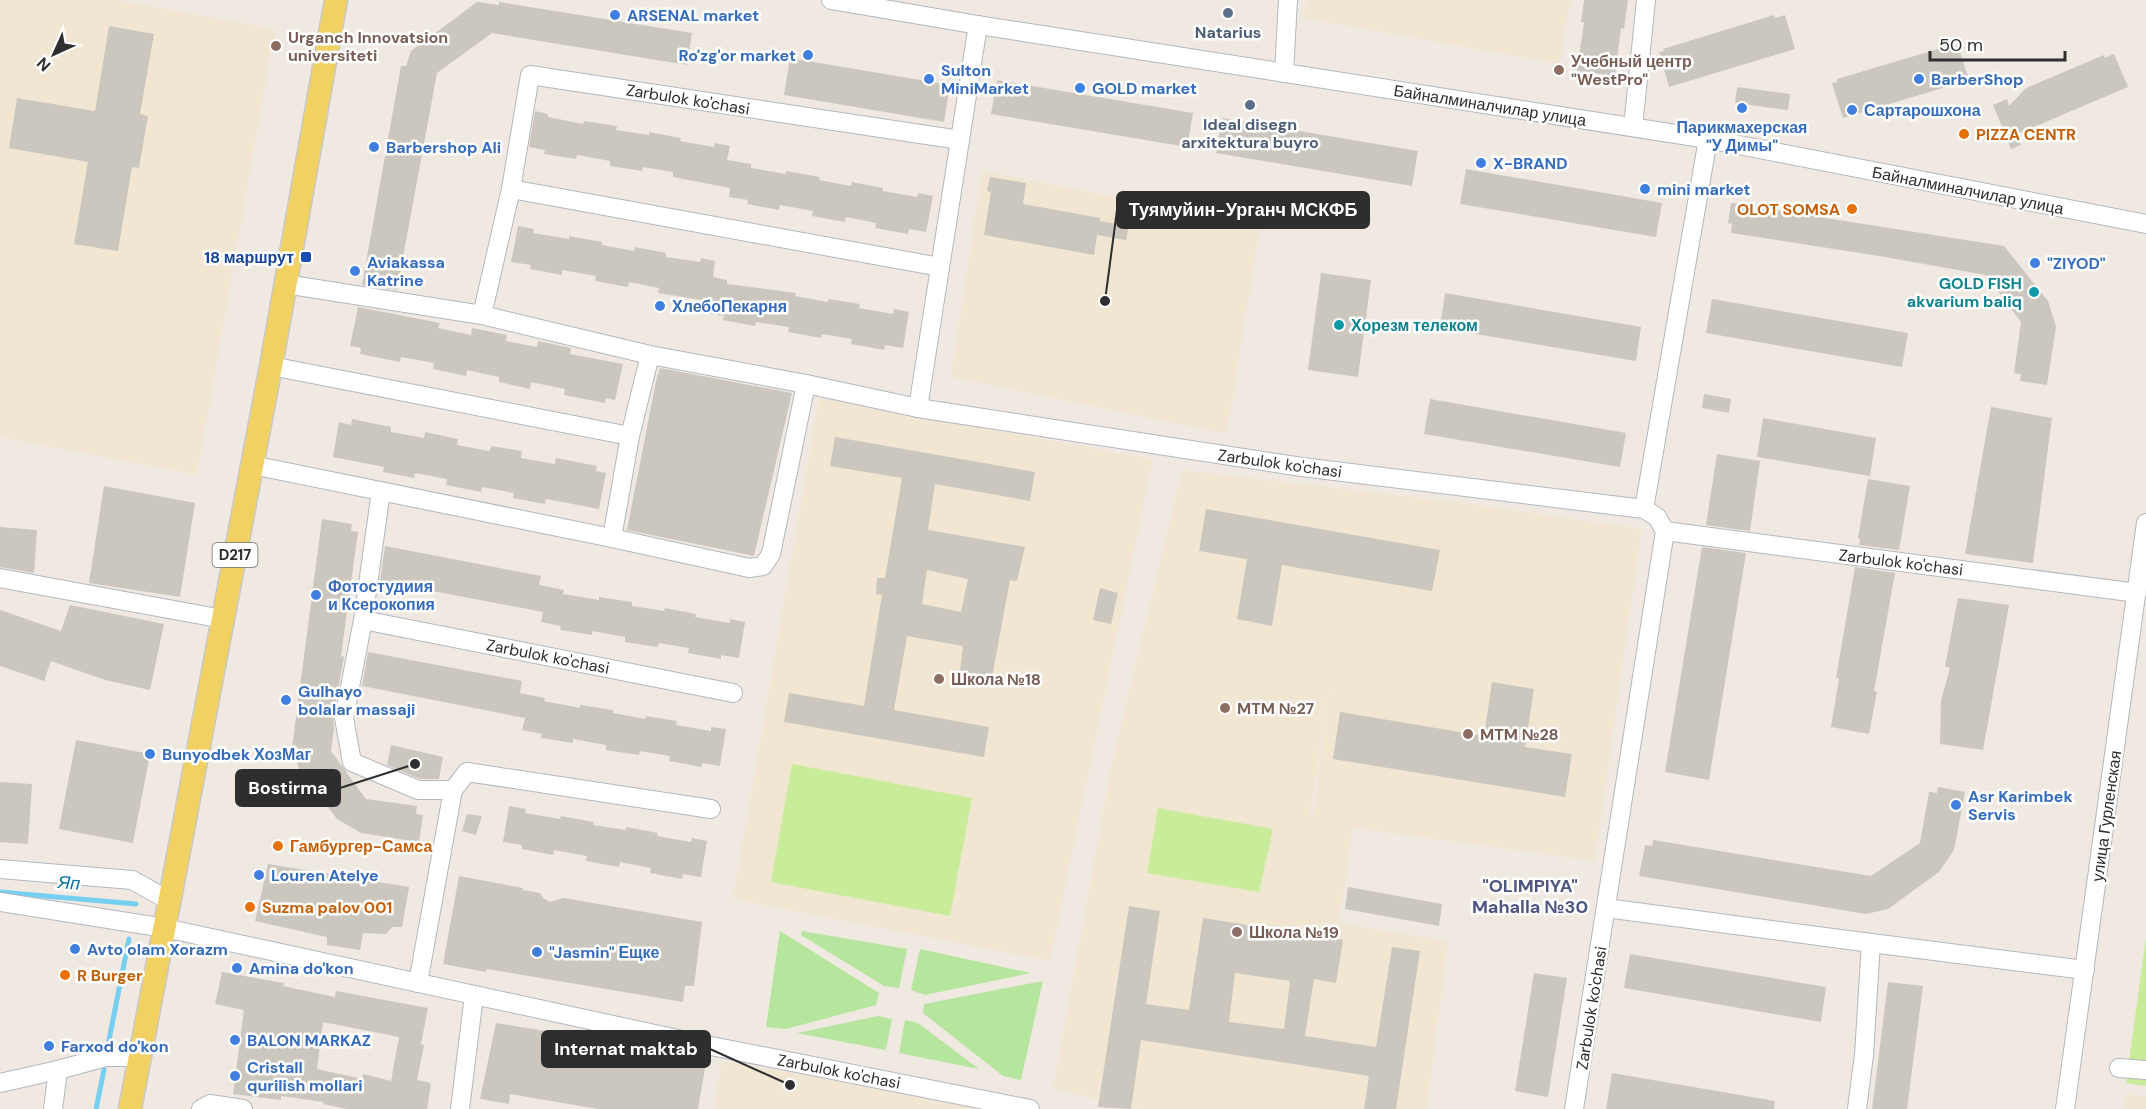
<svg xmlns="http://www.w3.org/2000/svg" width="2146" height="1109" font-family="'DM Sans',sans-serif">
<style>
.education{fill:#f0e6d1;fill-rule:evenodd}
.green{fill:#b6e59e}
.pitch{fill:#c9ec9a}
.lines{fill:none;stroke-linecap:round;stroke-linejoin:round}
.stream{stroke:#75cff0;stroke-width:5}
.building{fill:#cbc7bf;fill-rule:evenodd}
.minor-casing{stroke:#b4b7c1;stroke-width:20}
.major-casing{stroke:#c9c9c9;stroke-width:25}
.minor{stroke:#fff;stroke-width:18}
.major{stroke:#f2d163;stroke-width:22}
.service-dot{fill:#5c6f8a;stroke:#fff;stroke-width:2}
.shop-dot{fill:#3f7fe0;stroke:#fff;stroke-width:2}
.education-dot{fill:#8d6e63;stroke:#fff;stroke-width:2}
.food-dot{fill:#e8710a;stroke:#fff;stroke-width:2}
.transit-dot{fill:#1a4fb4;stroke:#fff;stroke-width:2}
.culture-dot{fill:#0f9aa8;stroke:#fff;stroke-width:2}
.labels{text-anchor:middle;stroke-width:5;stroke-linejoin:round;paint-order:stroke}
.shield{fill:#fff;stroke:#6d6d6d;stroke-width:1.5}
.shield-label{font-size:15px;font-weight:bold;fill:#2e2e2e}
.shop-label{font-size:16px;font-weight:bold;fill:#366cbe;stroke:#fff;text-anchor:start}
.service-label{font-size:16px;font-weight:bold;fill:#4e5e75;stroke:#fff}
.education-label{font-size:16px;font-weight:bold;fill:#785e54;stroke:#fff;text-anchor:start}
.street-label{font-size:16px;fill:#2e2e2e;stroke:#fff}
.food-label{font-size:16px;font-weight:bold;fill:#c56008;stroke:#fff;text-anchor:start}
.transit-label{font-size:16px;font-weight:bold;fill:#164399;stroke:#fff;text-anchor:end}
.culture-label{font-size:16px;font-weight:bold;fill:#0d838f;stroke:#fff;text-anchor:end}
.water-label{font-size:18px;font-style:italic;fill:#0d6fa3;stroke:#fff}
.neighbourhood-label{font-size:18px;font-weight:bold;fill:#4d5680;stroke:#fff}
.leader{fill:none;stroke:#2e2e2e;stroke-width:2}
.callout-dot{fill:#2e2e2e;stroke:#fff;stroke-width:2}
.callout{fill:#2e2e2e;stroke:#2e2e2e;stroke-width:2}
.callout-label{font-size:18px;text-anchor:middle;font-weight:bold;fill:#fff}
</style>
<rect width="100%" height="100%" fill="#efe9e1"/>
<!-- education -->
<g class="education">
<polygon points="0,0 117,0 275,29 197,475 0,437"/>
<polygon points="1307,0 1570,0 1560,64 1304,18"/>
<polygon points="982,171 1260,225 1227,434 951,377"/>
<polygon points="819,398 1153,459 1050,961 733,899"/>
<path d="M1182 470 1456 502 1642 529 1595 861 1353 828 1339 923 1448 941 1427 1109H1140L1053 1089 1111 767ZM1330 681V682L1313 815 1310 814Z"/>
<polygon points="722,1061 1003,1109 714,1109"/>
<polygon points="2127,1094 2146,1096 2146,1109 2125,1109"/>
</g>
<!-- green -->
<g class="green">
<polygon points="780,931 879,993 876,1005 786,1029 766,1027"/>
<polygon points="802,931 907,949 899,988 884,986 801,935"/>
<polygon points="920,949 1031,973 925,995 911,990"/>
<polygon points="1043,981 1021,1080 1003,1076 923,1013 924,1004"/>
<polygon points="878,1016 892,1019 886,1050 797,1033"/>
<polygon points="905,1020 918,1023 979,1069 899,1053"/>
</g>
<!-- pitch -->
<g class="pitch">
<polygon points="792,764 972,798 950,916 771,882"/>
<polygon points="1158,808 1273,829 1259,892 1147,873"/>
<polygon points="2146,937 2146,1086 2126,1083"/>
</g>
<g class="lines">
<!-- stream -->
<g class="stream">
<polyline points="0,892 136,904"/>
<polyline points="107,1050 129,939"/>
<polyline points="96,1109 104,1070"/>
</g>
</g>
<!-- building -->
<g class="building">
<polygon points="1584,0 1628,0 1624,29 1621,28 1615,76 1577,71 1584,22 1581,22"/>
<polygon points="477,2 499,5 499,2 692,33 687,65 492,33 437,73 397,290 362,285 401,66 406,66 411,51"/>
<polygon points="1774,15 1775,18 1785,15 1795,49 1669,87 1659,52 1664,51 1663,49"/>
<polygon points="109,26 154,34 140,114 148,116 139,168 132,167 118,251 74,244 88,162 9,148 17,98 95,111"/>
<polygon points="1948,46 1949,49 1958,46 1969,80 1843,118 1832,83 1837,82 1837,79"/>
<polygon points="2114,54 2128,87 2017,134 2021,145 2011,149 1993,105 2007,99 2009,106 2026,88 2104,55 2105,58"/>
<polygon points="790,58 950,85 944,122 784,95"/>
<polygon points="997,80 1193,113 1187,147 991,114"/>
<polygon points="1737,87 1790,94 1788,110 1735,103"/>
<polygon points="535,111 548,114 548,117 583,124 584,121 617,126 616,130 649,135 649,132 681,138 680,141 714,147 715,143 730,146 727,160 751,164 751,168 786,174 786,171 820,177 819,180 851,186 852,182 883,188 883,191 917,197 918,193 933,196 926,232 909,229 908,234 875,228 876,223 846,217 845,222 812,216 813,211 780,205 779,210 747,204 748,200 729,197 730,188 673,177 673,172 643,167 642,171 610,166 610,161 577,155 576,159 544,154 545,150 529,147"/>
<polygon points="1222,118 1418,151 1412,186 1216,153"/>
<polygon points="1466,169 1662,203 1656,237 1460,204"/>
<polygon points="990,177 1026,183 1023,204 1100,218 1100,221 1129,226 1126,240 1097,235 1094,255 984,235 991,192 987,191"/>
<polygon points="1731,203 2004,246 2048,301 2056,327 2047,385 2020,381 2021,374 2014,373 2021,322 1986,275 1879,256 1731,233 1732,224 1728,223"/>
<polygon points="518,226 534,229 533,233 569,239 569,236 602,242 602,245 634,251 635,247 666,253 666,257 700,262 701,258 715,261 713,277 727,280 727,284 796,293 795,296 828,302 828,299 860,304 859,308 893,314 894,309 909,312 903,348 885,345 884,350 851,344 852,339 822,334 821,338 788,332 789,327 756,322 755,326 723,320 724,316 705,313 707,301 658,293 659,288 629,282 628,287 595,281 596,276 562,270 562,275 530,269 531,265 511,262"/>
<polygon points="1321,273 1371,280 1358,377 1308,370"/>
<polygon points="1445,293 1641,327 1636,361 1440,328"/>
<polygon points="1712,299 1908,333 1902,367 1706,333"/>
<polygon points="358,307 440,323 438,328 471,335 472,328 507,335 506,341 537,347 538,341 571,348 570,354 623,364 615,400 606,398 605,403 564,395 565,389 531,382 530,389 499,382 499,377 467,370 466,376 433,369 434,363 401,357 400,362 360,354 361,348 350,346"/>
<polygon points="660,368 792,393 754,556 627,530 656,381"/>
<polygon points="1704,394 1731,399 1729,413 1702,408"/>
<polygon points="1430,399 1626,433 1620,467 1424,434"/>
<polygon points="1991,407 2052,418 2033,563 1965,554"/>
<polygon points="1763,418 1876,438 1870,476 1757,457"/>
<polygon points="352,419 391,427 391,432 424,438 425,432 458,439 457,445 489,451 492,446 522,451 521,458 555,464 556,458 597,466 596,471 606,473 599,509 546,499 545,504 513,498 514,493 482,487 481,492 446,485 447,479 415,473 414,478 383,472 384,467 333,457 339,422 351,425"/>
<path d="M835 437 1035 472 1030 501 935 484 928 530 1025 547 1017 581 1010 580 992 677 960 671 963 646 907 636 894 710 989 727 984 757 784 722 789 693 864 706 882 595 876 594 877 578H885L902 478 830 466ZM927 570 968 579 961 612 922 604Z"/>
<polygon points="1717,454 1760,461 1750,531 1706,525"/>
<polygon points="1868,479 1910,486 1899,550 1859,545 1860,539 1858,538"/>
<polygon points="104,486 195,503 180,597 89,583"/>
<polygon points="1206,509 1440,550 1432,591 1282,565 1272,626 1237,619 1247,559 1199,551"/>
<polygon points="322,519 352,524 351,531 358,532 341,656 344,657 333,716 334,728 331,751 366,799 417,806 416,814 423,815 419,842 361,833 337,819 299,769 292,747"/>
<polygon points="0,527 37,530 34,573 0,567"/>
<polygon points="385,546 541,576 539,585 564,590 563,594 599,600 599,597 632,602 632,606 664,611 665,608 696,614 695,617 730,623 730,619 745,622 739,658 721,655 721,659 688,653 689,648 659,643 658,647 625,642 625,637 592,631 592,635 560,630 561,626 541,622 543,612 380,581"/>
<polygon points="1702,547 1746,553 1709,780 1665,772"/>
<polygon points="1855,567 1895,573 1874,691 1877,692 1869,734 1831,727 1839,679 1836,678"/>
<polygon points="1100,588 1118,593 1111,624 1093,620"/>
<polygon points="1958,598 2009,605 1983,750 1940,744 1941,700 1950,668 1945,666"/>
<polygon points="70,605 164,624 150,690 105,680 51,661 44,681 0,666 0,610 61,631"/>
<polygon points="368,652 522,681 520,693 545,698 544,701 580,708 580,705 613,710 613,713 645,719 646,716 677,721 676,725 711,731 711,727 726,729 720,766 702,763 702,767 669,761 670,756 640,751 639,755 606,750 606,745 573,739 573,743 541,738 542,734 522,730 525,718 362,686"/>
<polygon points="1492,682 1534,689 1525,747 1572,754 1565,797 1333,759 1340,712 1484,736"/>
<polygon points="76,740 150,754 133,843 59,829"/>
<polygon points="391,745 443,757 439,779 420,779 387,765"/>
<polygon points="0,782 32,784 28,844 0,842"/>
<polygon points="1938,787 1965,792 1954,850 1939,872 1888,909 1866,914 1639,876 1645,845 1652,846 1653,840 1871,876 1920,843 1929,792 1937,793"/>
<polygon points="509,806 526,809 525,813 560,819 561,816 594,822 593,825 626,830 626,827 658,833 657,836 691,842 692,838 707,841 701,877 683,874 682,879 650,873 651,868 620,862 619,867 586,861 587,856 554,850 553,855 522,849 522,845 503,842"/>
<polygon points="467,814 482,816 476,835 462,831"/>
<polygon points="268,864 409,887 402,927 392,927 386,934 363,933 360,950 327,945 327,937 255,921"/>
<polygon points="459,876 523,888 523,890 540,893 543,898 550,902 564,898 702,922 694,986 685,986 683,1002 487,969 486,972 443,964"/>
<polygon points="1348,887 1442,904 1439,926 1345,909"/>
<path d="M1129 906 1160 911 1146 1004 1189 1010 1203 918 1343 940 1336 983 1314 979 1305 1036 1376 1047 1392 947 1420 951 1396 1109H1364L1369 1076 1141 1040 1131 1109 1098 1107ZM1235 973 1290 981 1284 1029 1229 1022Z"/>
<polygon points="1630,954 1826,987 1821,1022 1624,988"/>
<path d="M222 972 284 983 283 986 335 997 336 991 428 1008 421 1044 424 1045 417 1080 431 1083 427 1109H347L323 1104 324 1102 281 1096V1100L233 1094 244 1010 215 1004ZM323 1022 399 1037 391 1081 363 1074V1079L317 1069Z"/>
<polygon points="1534,973 1567,978 1548,1097 1515,1091"/>
<polygon points="1888,982 1923,986 1907,1109 1872,1109"/>
<polygon points="496,1023 707,1057 698,1109 598,1109 510,1094 509,1104 480,1099"/>
<polygon points="1612,1073 1775,1101 1774,1109 1606,1109"/>
</g>
<g class="lines">
<defs>
<g id="minor">
<polyline points="831,0 978,25 1708,139 2146,224"/>
<polyline points="1284,73 1288,0"/>
<polyline points="1633,127 1646,0"/>
<polyline points="511,189 940,267"/>
<polyline points="285,284 482,315"/>
<polyline points="650,355 482,315 511,189 530,75 960,140"/>
<polyline points="271,366 630,436"/>
<polyline points="918,408 1302,467 1644,509 1657,517 1665,531 1574,1109"/>
<polyline points="252,465 612,538 630,436 650,355 806,384 918,408 978,25"/>
<polyline points="381,491 363,620 733,693"/>
<polyline points="1644,509 1708,139"/>
<polyline points="1665,531 2137,593"/>
<polyline points="612,538 749,568 763,566 771,554 806,384"/>
<polyline points="0,578 223,619"/>
<polyline points="363,620 344,718 352,762 418,790 453,790 467,772 711,809"/>
<polyline points="0,869 132,880 170,901"/>
<polyline points="0,902 165,928 696,1043 1030,1109"/>
<polyline points="1606,908 1871,943 1864,1055 1857,1109"/>
<polyline points="1871,943 2085,970"/>
<polyline points="418,983 453,790"/>
<polyline points="2119,1068 2146,1070"/>
<polyline points="0,1083 58,1070 106,1057 140,1057"/>
<polyline points="53,1109 58,1070"/>
<polyline points="201,1109 210,1104 243,1109"/>
<polyline points="460,1109 474,995"/>
<polyline points="2065,1109 2146,523"/>
</g>
<polyline id="major" points="130,1109 271,366 336,0"/>
</defs>
<!-- minor casing -->
<use href="#minor" class="minor-casing"/>
<!-- major casing -->
<use href="#major" class="major-casing"/>
<!-- minor -->
<use href="#minor" class="minor"/>
<!-- major -->
<use href="#major" class="major"/>
</g>
<!-- markers -->
<g class="service-dot">
<circle cx="1228" cy="13" r="6"/>
<circle cx="1250" cy="105" r="6"/>
</g>
<g class="shop-dot">
<circle cx="615" cy="15" r="6"/>
<circle cx="808" cy="55" r="6"/>
<circle cx="929" cy="79" r="6"/>
<circle cx="1919" cy="79" r="6"/>
<circle cx="1080" cy="88" r="6"/>
<circle cx="1742" cy="108" r="6"/>
<circle cx="1852" cy="110" r="6"/>
<circle cx="374" cy="147" r="6"/>
<circle cx="1481" cy="163" r="6"/>
<circle cx="1645" cy="189" r="6"/>
<circle cx="2035" cy="263" r="6"/>
<circle cx="355" cy="271" r="6"/>
<circle cx="660" cy="306" r="6"/>
<circle cx="316" cy="595" r="6"/>
<circle cx="286" cy="700" r="6"/>
<circle cx="150" cy="754" r="6"/>
<circle cx="1956" cy="805" r="6"/>
<circle cx="259" cy="875" r="6"/>
<circle cx="75" cy="949" r="6"/>
<circle cx="537" cy="952" r="6"/>
<circle cx="237" cy="968" r="6"/>
<circle cx="235" cy="1040" r="6"/>
<circle cx="49" cy="1046" r="6"/>
<circle cx="235" cy="1076" r="6"/>
</g>
<g class="education-dot">
<circle cx="276" cy="46" r="6"/>
<circle cx="1559" cy="70" r="6"/>
<circle cx="939" cy="679" r="6"/>
<circle cx="1225" cy="708" r="6"/>
<circle cx="1468" cy="734" r="6"/>
<circle cx="1237" cy="932" r="6"/>
</g>
<g class="food-dot">
<circle cx="1964" cy="134" r="6"/>
<circle cx="1852" cy="209" r="6"/>
<circle cx="278" cy="846" r="6"/>
<circle cx="250" cy="907" r="6"/>
<circle cx="65" cy="975" r="6"/>
</g>
<rect class="transit-dot" x="300" y="251" width="12" height="12" rx="3"/>
<g class="culture-dot">
<circle cx="2034" cy="292" r="6"/>
<circle cx="1339" cy="325" r="6"/>
</g>
<g class="labels">
<!-- shield labels -->
<rect class="shield" x="212.5" y="543" width="45" height="24" rx="4.5"/>
<g class="shield-label">
<text x="235" y="560">D217</text>
</g>
<!-- shop labels -->
<g class="shop-label">
<text x="627" y="21">ARSENAL market</text>
<text x="796" y="61" text-anchor="end">Ro'zg'or market</text>
<text x="941" y="76">Sulton<tspan x="941" dy="18">MiniMarket</tspan></text>
<text x="1931" y="85">BarberShop</text>
<text x="1092" y="94">GOLD market</text>
<text x="1864" y="116">Сартарошхона</text>
<text x="1742" y="133" text-anchor="middle">Парикмахерская<tspan x="1742" dy="18">"У Димы"</tspan></text>
<text x="386" y="153">Barbershop Ali</text>
<text x="1493" y="169">X-BRAND</text>
<text x="1657" y="195">mini market</text>
<text x="367" y="268">Aviakassa<tspan x="367" dy="18">Katrine</tspan></text>
<text x="2047" y="269">"ZIYOD"</text>
<text x="672" y="312">ХлебоПекарня</text>
<text x="328" y="592">Фотостудиия<tspan x="328" dy="18">и Ксерокопия</tspan></text>
<text x="298" y="697">Gulhayo<tspan x="298" dy="18">bolalar massaji</tspan></text>
<text x="162" y="760">Bunyodbek ХозМаг</text>
<text x="1968" y="802">Asr Karimbek<tspan x="1968" dy="18">Servis</tspan></text>
<text x="271" y="881">Louren Atelye</text>
<text x="87" y="955">Avto olam Xorazm</text>
<text x="549" y="958">"Jasmin" Ещке</text>
<text x="249" y="974">Amina do'kon</text>
<text x="247" y="1046">BALON MARKAZ</text>
<text x="61" y="1052">Farxod do'kon</text>
<text x="247" y="1073">Cristall<tspan x="247" dy="18">qurilish mollari</tspan></text>
</g>
<!-- service labels -->
<g class="service-label">
<text x="1228" y="38">Natarius</text>
<text x="1250" y="130">Ideal disegn<tspan x="1250" dy="18">arxitektura buyro</tspan></text>
</g>
<!-- education labels -->
<g class="education-label">
<text x="288" y="43">Urganch Innovatsion<tspan x="288" dy="18">universiteti</tspan></text>
<text x="1571" y="67">Учебный центр<tspan x="1571" dy="18">"WestPro"</tspan></text>
<text x="951" y="685">Школа №18</text>
<text x="1237" y="714">MTM №27</text>
<text x="1480" y="740">MTM №28</text>
<text x="1249" y="938">Школа №19</text>
</g>
<!-- street labels -->
<g class="street-label">
<text transform="translate(688 99) rotate(9)" y="6">Zarbulok ko'chasi</text>
<text transform="translate(1490 105) rotate(9)" y="6">Байналминалчилар улица</text>
<text transform="translate(1968 190) rotate(11)" y="6">Байналминалчилар улица</text>
<text transform="translate(1280 463) rotate(8)" y="6">Zarbulok ko'chasi</text>
<text transform="translate(1901 562) rotate(7)" y="6">Zarbulok ko'chasi</text>
<text transform="translate(548 656) rotate(11)" y="6">Zarbulok ko'chasi</text>
<text transform="translate(2106 816) rotate(-82)" y="6">улица Гурленская</text>
<text transform="translate(1591 1008) rotate(-81)" y="6">Zarbulok ko'chasi</text>
<text transform="translate(839 1071) rotate(11)" y="6">Zarbulok ko'chasi</text>
</g>
<!-- food labels -->
<g class="food-label">
<text x="1976" y="140">PIZZA CENTR</text>
<text x="1840" y="215" text-anchor="end">OLOT SOMSA</text>
<text x="290" y="852">Гамбургер-Самса</text>
<text x="262" y="913">Suzma palov 001</text>
<text x="77" y="981">R Burger</text>
</g>
<!-- transit labels -->
<g class="transit-label">
<text x="294" y="263">18 маршрут</text>
</g>
<!-- culture labels -->
<g class="culture-label">
<text x="2022" y="289">GOLD FISH<tspan x="2022" dy="18">akvarium baliq</tspan></text>
<text x="1351" y="331" text-anchor="start">Хорезм телеком</text>
</g>
<!-- water labels -->
<g class="water-label">
<text transform="translate(69 883) rotate(5)" y="6">Яп</text>
</g>
<!-- neighbourhood labels -->
<g class="neighbourhood-label">
<text x="1530" y="892">"OLIMPIYA"<tspan x="1530" dy="21">Mahalla №30</tspan></text>
</g>
</g>
<!-- callouts -->
<path class="leader" d="M1105 301L1117 210M415 764L340 788M790 1085L710 1049"/>
<g class="callout-dot">
<circle cx="1105" cy="301" r="6"/>
<circle cx="415" cy="764" r="6"/>
<circle cx="790" cy="1085" r="6"/>
</g>
<g class="callout">
<rect x="1117" y="192" width="252" height="36" rx="6"/>
<rect x="236" y="770" width="104" height="36" rx="6"/>
<rect x="542" y="1031" width="168" height="36" rx="6"/>
</g>
<g class="callout-label">
<text x="1243" y="216">Туямуйин-Урганч МСКФБ</text>
<text x="288" y="794">Bostirma</text>
<text x="626" y="1055">Internat maktab</text>
</g>
<!-- north arrow -->
<g transform="translate(54 54) rotate(225)" stroke="#ffffff" stroke-width="4.5" paint-order="stroke">
<path d="M0-4.5L10 22L0 15L-10 22Z" fill="#2e2e2e"/>
<text y="-9" font-size="16" font-weight="bold" text-anchor="middle" fill="#2e2e2e">N</text>
</g>
<!-- scale -->
<path d="M1930 51v9h135v-9" fill="none" stroke="#2e2e2e" stroke-width="3"/>
<text x="1939" y="51" font-size="18" fill="#2e2e2e" stroke="#ffffff" stroke-width="4.5" paint-order="stroke">50 m</text>
</svg>
